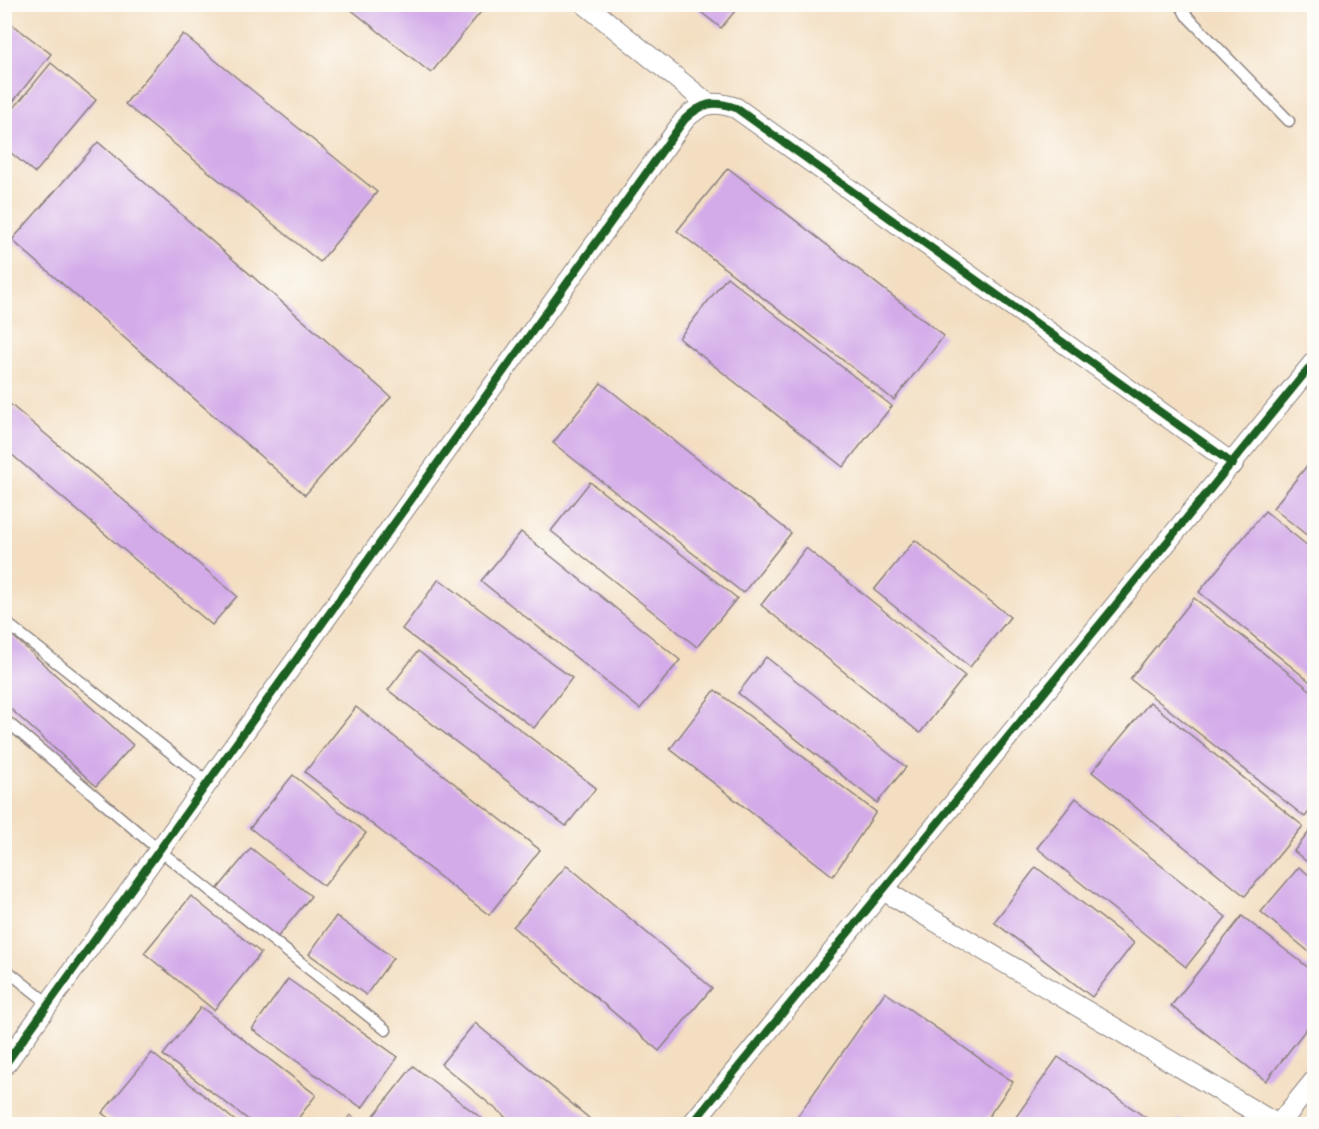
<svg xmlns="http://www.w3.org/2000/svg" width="1319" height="1129" font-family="'IM FELL DW Pica',serif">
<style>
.building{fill:#d3abe9}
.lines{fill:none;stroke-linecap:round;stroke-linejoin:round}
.lane-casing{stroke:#8a807e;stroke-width:13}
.street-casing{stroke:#8a807e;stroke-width:22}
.lane{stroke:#fff;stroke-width:10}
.street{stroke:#fff;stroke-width:20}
.cycleway-casing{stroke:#fdfcf7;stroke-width:11}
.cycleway{stroke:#1b5e20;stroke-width:8}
</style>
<rect width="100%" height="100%" fill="#fdfcf7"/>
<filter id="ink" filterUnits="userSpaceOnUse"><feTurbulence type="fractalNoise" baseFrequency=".0167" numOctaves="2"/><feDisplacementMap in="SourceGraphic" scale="12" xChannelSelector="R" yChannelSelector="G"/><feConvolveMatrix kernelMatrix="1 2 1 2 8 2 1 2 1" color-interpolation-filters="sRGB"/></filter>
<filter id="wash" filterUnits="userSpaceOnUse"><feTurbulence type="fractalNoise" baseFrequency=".008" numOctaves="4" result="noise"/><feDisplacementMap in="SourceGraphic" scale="24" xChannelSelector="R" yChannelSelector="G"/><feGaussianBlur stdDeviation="1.35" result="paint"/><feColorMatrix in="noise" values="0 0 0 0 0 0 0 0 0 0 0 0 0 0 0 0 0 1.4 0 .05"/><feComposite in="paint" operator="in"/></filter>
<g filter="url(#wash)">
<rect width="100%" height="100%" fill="#f3dec1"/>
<g id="blocks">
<!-- building -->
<g class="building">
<polygon points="344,4 480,4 484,8 431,73"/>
<polygon points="692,5 740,5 721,28"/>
<polygon points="4,18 51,54 4,113"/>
<polygon points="183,34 377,192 320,262 125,104"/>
<polygon points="51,63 96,100 35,173 4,147 4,120"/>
<polygon points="98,142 391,397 305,495 12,240"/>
<polygon points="728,168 944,336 894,400 677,231"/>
<polygon points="727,277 892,406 843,467 679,338"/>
<polygon points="601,383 791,533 743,593 553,443"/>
<polygon points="4,399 237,596 212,625 4,448"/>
<polygon points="1314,457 1314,541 1273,508"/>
<polygon points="590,482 737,598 697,647 551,531"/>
<polygon points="1265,511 1314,551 1314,685 1199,592"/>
<polygon points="521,532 680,660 640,709 481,581"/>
<polygon points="915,540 1010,617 970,667 874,590"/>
<polygon points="806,548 965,676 920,733 761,605"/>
<polygon points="439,579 572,678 534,728 402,629"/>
<polygon points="1194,598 1314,693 1314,805 1305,817 1130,679"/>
<polygon points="4,628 133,745 96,786 4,703"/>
<polygon points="418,651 596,788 566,826 388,690"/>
<polygon points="766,657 906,767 877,803 738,693"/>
<polygon points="715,690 876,812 833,876 670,749"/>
<polygon points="1150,702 1303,826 1245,896 1092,772"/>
<polygon points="356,707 540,850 489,915 305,772"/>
<polygon points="293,775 366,833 324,886 250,828"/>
<polygon points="1076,798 1226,917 1186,967 1037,848"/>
<polygon points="1314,826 1314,868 1294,851"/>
<polygon points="251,848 311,896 276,939 216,891"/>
<polygon points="567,865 712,988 659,1051 513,927"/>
<polygon points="1036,867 1134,943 1092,997 994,922"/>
<polygon points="1299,867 1314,879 1314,956 1261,912"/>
<polygon points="191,896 261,953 214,1010 144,953"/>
<polygon points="336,916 393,958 366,995 309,954"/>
<polygon points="1242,916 1314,972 1314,1019 1266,1081 1171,1006"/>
<polygon points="288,979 398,1057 362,1108 252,1029"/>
<polygon points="885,992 1013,1082 983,1124 792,1124"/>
<polygon points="201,1007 316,1095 294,1124 254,1124 163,1055"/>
<polygon points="475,1023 596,1124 514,1124 441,1064"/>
<polygon points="152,1053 239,1124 117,1124 102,1113"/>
<polygon points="1058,1057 1155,1124 1011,1124"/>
<polygon points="413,1066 489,1124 368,1123"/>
<polygon points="350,1115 362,1124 344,1124"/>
<polygon points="1179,1119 1187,1124 1175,1124"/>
</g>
</g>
</g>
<g filter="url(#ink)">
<use href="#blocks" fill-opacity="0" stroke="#8a807e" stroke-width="1.5"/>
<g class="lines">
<defs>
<g id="lane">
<polyline points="1180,4 1186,15 1289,121"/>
<polyline points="4,621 208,782"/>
<polyline points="4,719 159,850 386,1030"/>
<polyline points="4,968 49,1004"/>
</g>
<g id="street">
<polyline points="585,4 707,103"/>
<polyline points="883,890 1276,1124"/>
<path d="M4 1066 685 119C702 103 713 100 736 108L1233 464"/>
<polyline points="692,1124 1314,362"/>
<polyline points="1279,1124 1314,1081"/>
</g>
</defs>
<!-- lane casing -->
<use href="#lane" class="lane-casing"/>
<!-- street casing -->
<use href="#street" class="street-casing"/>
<!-- lane -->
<use href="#lane" class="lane"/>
<!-- street -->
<use href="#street" class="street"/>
<defs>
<g id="cycleway">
<path d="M4 1066 685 119C702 103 713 100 736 108L1233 464"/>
<polyline points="692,1124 1314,362"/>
</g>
</defs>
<!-- cycleway casing -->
<use href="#cycleway" class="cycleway-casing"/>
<!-- cycleway -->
<use href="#cycleway" class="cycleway"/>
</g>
</g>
<!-- margin -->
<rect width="1319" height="1129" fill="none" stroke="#fdfcf7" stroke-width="24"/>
</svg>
